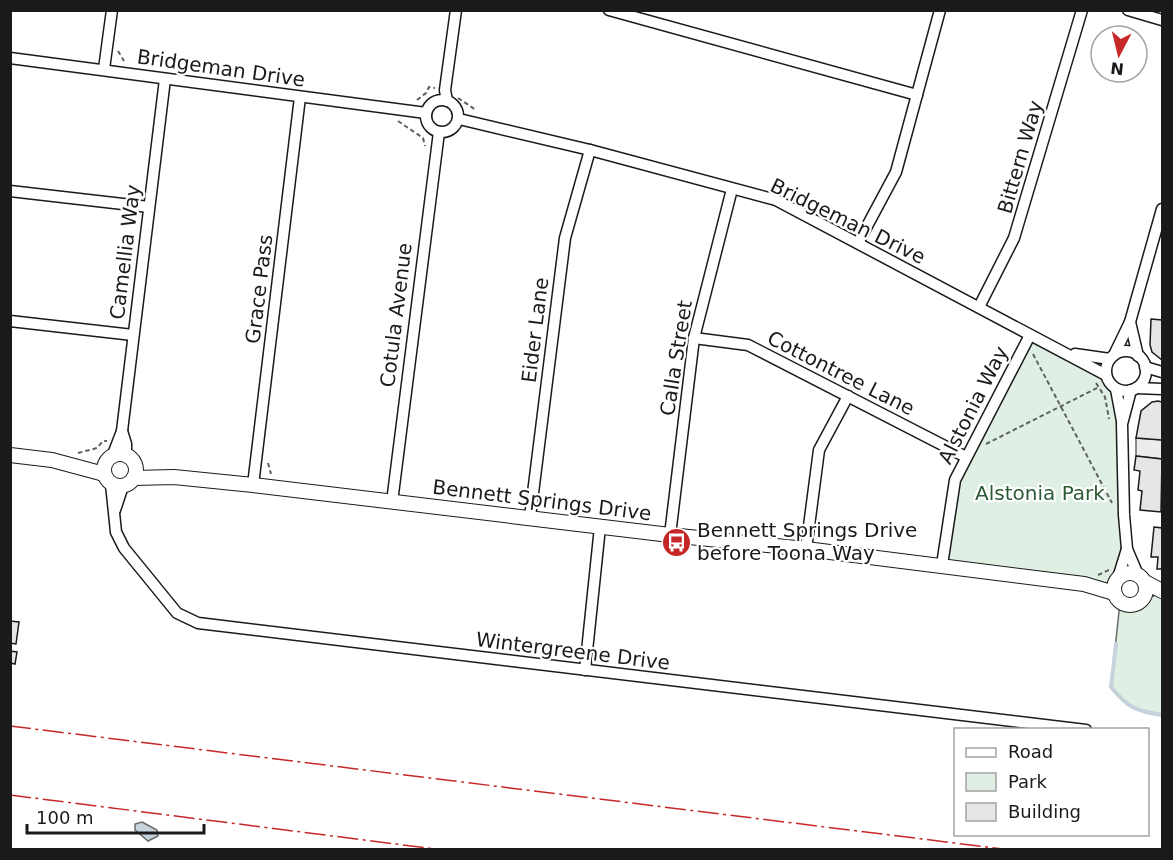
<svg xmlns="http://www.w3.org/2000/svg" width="1173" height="860" font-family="'DejaVu Sans',sans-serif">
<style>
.green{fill:#e0efe3;stroke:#6a6a6a;stroke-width:1.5}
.parking{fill:#ededed;stroke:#6a6a6a;stroke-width:1.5}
.water{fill:#c6d2dc;stroke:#6a6a6a;stroke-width:1.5}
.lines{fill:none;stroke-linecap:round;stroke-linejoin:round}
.stream{stroke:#c6d2dc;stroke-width:4}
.building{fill:#e6e6e6;stroke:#1a1a1a;stroke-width:1.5}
.minor-casing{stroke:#1a1a1a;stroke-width:13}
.tertiary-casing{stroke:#1a1a1a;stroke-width:16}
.path{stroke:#5f5f5f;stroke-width:2;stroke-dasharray:4.5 3;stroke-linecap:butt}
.minor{stroke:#fff;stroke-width:10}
.tertiary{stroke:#fff;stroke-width:14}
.power{stroke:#c62828;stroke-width:1.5;stroke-dasharray:21 4.5 3 4.5;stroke-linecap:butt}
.labels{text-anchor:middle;stroke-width:4.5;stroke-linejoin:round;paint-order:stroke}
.street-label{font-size:20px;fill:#1a1a1a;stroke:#fff}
.park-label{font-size:20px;fill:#2b5a34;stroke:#fff}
.poi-label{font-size:20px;fill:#1a1a1a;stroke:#fff;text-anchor:start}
</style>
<rect width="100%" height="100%" fill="#fff"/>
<!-- green -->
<g class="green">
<polygon points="1030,335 1106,375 1116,389 1127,549 1115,583 1084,584 942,565 955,480"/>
<path d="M1162 594V715C1136 711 1128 708 1111 687L1120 602 1135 604 1144 598Z"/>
</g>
<!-- parking -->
<polygon class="parking" points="1136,438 1162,440 1162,459 1136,456"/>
<!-- water -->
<polygon class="water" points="142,822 157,830 158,836 148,841 135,830 135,824"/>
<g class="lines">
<!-- stream -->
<path class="stream" d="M1116 644 1111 687C1128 708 1136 711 1162 715"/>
</g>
<!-- building -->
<g class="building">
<polygon points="1151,319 1162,320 1162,360 1152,352 1150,345"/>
<polygon points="1158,401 1162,402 1162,440 1136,438 1141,411 1152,402"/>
<polygon points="1136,456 1162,459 1161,512 1140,510 1142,491 1138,490 1140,471 1134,470"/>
<polygon points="1154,527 1162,528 1162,569 1157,569 1158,557 1151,557"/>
<polygon points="10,621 19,622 16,644 10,643"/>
<polygon points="10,651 17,652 15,664 10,663"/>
</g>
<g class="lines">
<defs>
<g id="minor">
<polyline points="609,10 917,95"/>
<polyline points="1128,10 1162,20"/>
<polyline points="10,58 426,113"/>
<polyline points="104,69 112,10"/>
<circle cx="442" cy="116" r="16"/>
<polyline points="447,101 445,90 456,10"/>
<polyline points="459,119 590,150 776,200 1106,375"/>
<polyline points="10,191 149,207"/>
<polyline points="858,243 896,172 940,10"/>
<polyline points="979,307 1014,238 1082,10"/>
<polyline points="10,321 133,335"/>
<polyline points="1130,322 1138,356"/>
<polyline points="694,338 748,345 966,457"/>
<circle cx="1126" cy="371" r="20"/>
<polyline points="1075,354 1110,359"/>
<polyline points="1114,355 1130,322 1162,209"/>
<polyline points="1145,367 1162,372"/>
<polyline points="1136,388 1162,389"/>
<polyline points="1116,389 1122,421"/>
<polyline points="1131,390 1122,424 1124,515 1127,549 1138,575"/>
<polyline points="122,431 126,444 126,456"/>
<polyline points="112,457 122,431 165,79"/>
<polyline points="111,484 116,532 124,548 177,613 198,623 1086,730"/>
<polyline points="253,485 300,97"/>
<polyline points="392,502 439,132"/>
<polyline points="115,510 123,486"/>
<polyline points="530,517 565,238 590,150"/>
<polyline points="670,535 694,338 732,189"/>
<polyline points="806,549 819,450 848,396"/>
<polyline points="942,565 955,480 1030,335"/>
<polyline points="1118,578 1127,549"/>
<polyline points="585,670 600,527"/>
</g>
<g id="tertiary">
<circle cx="120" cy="470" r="16"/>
<polyline points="10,455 52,460 104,474"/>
<polyline points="134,478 174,477 253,485 670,535 806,549 1084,584 1114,593"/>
<circle cx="1130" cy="589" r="16"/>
<polyline points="1145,582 1162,591"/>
</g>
</defs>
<!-- minor casing -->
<use href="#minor" class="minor-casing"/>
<!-- tertiary casing -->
<use href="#tertiary" class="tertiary-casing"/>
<!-- path -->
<g class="path">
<polyline points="118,51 124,61"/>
<polyline points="458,98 476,110"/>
<polyline points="417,100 426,93 429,87 435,88"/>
<polyline points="398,121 423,138 425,146"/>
<polyline points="1033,354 1112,503"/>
<polyline points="1096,383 1105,397 1109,419"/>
<polyline points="986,444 1099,387"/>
<polyline points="78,453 97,448 103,441 107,441"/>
<polyline points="268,463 271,474"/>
<polyline points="1098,575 1109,570"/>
</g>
<!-- minor -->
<use href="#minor" class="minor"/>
<!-- tertiary -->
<use href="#tertiary" class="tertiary"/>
<!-- power -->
<g class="power">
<polyline points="10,726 1011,850"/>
<polyline points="10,795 443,850"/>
</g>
</g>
<!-- icons -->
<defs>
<symbol id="bus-disc" viewBox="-11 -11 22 22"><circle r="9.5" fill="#c62828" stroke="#fff"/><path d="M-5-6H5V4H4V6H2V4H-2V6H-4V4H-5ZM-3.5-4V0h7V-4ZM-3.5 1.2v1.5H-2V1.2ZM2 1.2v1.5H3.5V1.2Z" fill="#fff"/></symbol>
</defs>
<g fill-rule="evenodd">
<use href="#bus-disc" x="660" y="526" width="33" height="33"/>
</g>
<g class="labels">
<!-- street labels -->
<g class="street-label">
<text transform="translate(221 68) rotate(8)" y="7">Bridgeman Drive</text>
<text transform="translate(1020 157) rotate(-74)" y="7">Bittern Way</text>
<text transform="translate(848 221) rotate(26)" y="7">Bridgeman Drive</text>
<text transform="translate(125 252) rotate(-83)" y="7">Camellia Way</text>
<text transform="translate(259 289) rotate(-83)" y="7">Grace Pass</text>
<text transform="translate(396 315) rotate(-83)" y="7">Cotula Avenue</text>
<text transform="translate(535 330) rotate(-83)" y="7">Eider Lane</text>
<text transform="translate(676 358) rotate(-81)" y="7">Calla Street</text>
<text transform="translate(841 373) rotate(27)" y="7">Cottontree Lane</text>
<text transform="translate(973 405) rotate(-63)" y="7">Alstonia Way</text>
<text transform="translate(542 500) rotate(7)" y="7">Bennett Springs Drive</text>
<text transform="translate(573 651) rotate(7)" y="7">Wintergreene Drive</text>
</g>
<!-- park labels -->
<g class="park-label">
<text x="1040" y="500">Alstonia Park</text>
</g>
<!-- poi labels -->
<g class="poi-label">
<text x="697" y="537">Bennett Springs Drive<tspan x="697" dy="23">before Toona Way</tspan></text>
</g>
</g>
<!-- border -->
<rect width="1173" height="860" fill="none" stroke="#1a1a1a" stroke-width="24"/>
<!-- legend -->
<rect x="954" y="728" width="195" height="108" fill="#ffffff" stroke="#a3a3a3" stroke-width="1.5"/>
<rect x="966" y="748" width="30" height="9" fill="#ffffff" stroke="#a3a3a3" stroke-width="1.5"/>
<text x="1008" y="758" font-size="18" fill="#1a1a1a">Road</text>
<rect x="966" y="773" width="30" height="18" fill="#e0efe3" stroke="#a3a3a3" stroke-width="1.5"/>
<text x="1008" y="788" font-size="18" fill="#1a1a1a">Park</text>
<rect x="966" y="803" width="30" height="18" fill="#e6e6e6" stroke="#a3a3a3" stroke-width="1.5"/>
<text x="1008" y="818" font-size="18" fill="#1a1a1a">Building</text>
<!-- north arrow -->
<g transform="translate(1119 54) rotate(187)"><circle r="28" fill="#ffffff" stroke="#a3a3a3" stroke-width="1.5"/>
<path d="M0-4.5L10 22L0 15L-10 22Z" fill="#c62828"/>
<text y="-9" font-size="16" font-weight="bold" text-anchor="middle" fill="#1a1a1a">N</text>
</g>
<!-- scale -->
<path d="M27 824v9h177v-9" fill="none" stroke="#1a1a1a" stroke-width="3"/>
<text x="36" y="824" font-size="18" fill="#1a1a1a" stroke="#ffffff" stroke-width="4.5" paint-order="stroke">100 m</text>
</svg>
